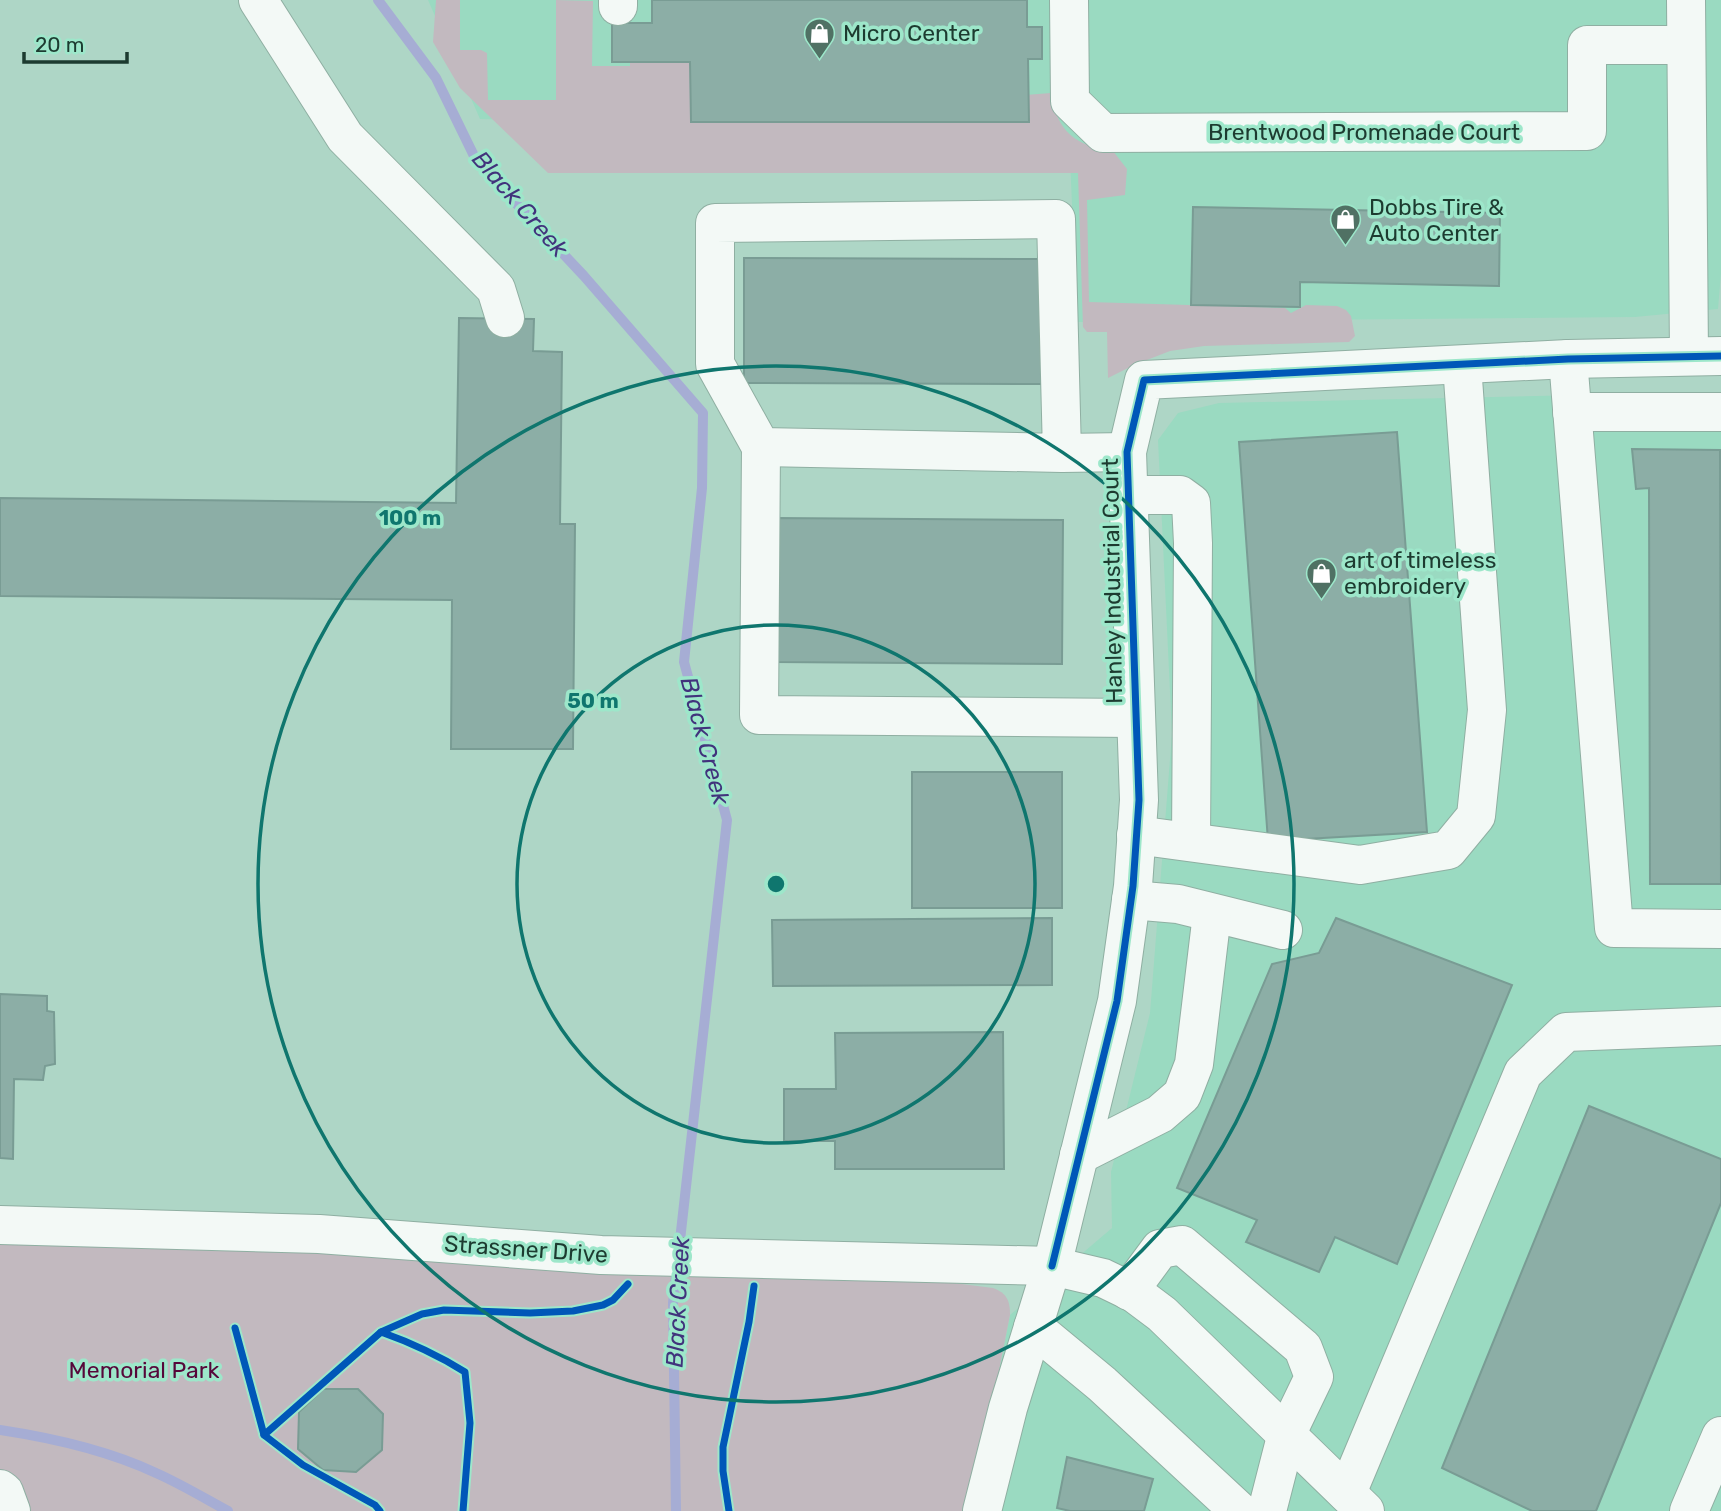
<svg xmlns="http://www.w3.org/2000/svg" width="1721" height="1511" font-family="Rubik,sans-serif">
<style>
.built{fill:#9adac1}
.green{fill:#c2b9bf}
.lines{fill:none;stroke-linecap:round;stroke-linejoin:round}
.stream{stroke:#a6add4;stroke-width:10}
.building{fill:#8caea6;stroke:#799c94;stroke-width:2}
.minor-casing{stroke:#8fafa2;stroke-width:40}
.minor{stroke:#f3f9f6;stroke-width:38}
.cycleway-casing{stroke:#9de7ca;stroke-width:11}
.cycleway{stroke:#0057b8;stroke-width:7}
.ring{fill:none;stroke:#0f766e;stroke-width:3.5}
.labels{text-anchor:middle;stroke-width:7;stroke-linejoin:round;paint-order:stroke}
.poi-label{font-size:23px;fill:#1d3b30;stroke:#9de7ca;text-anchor:start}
.street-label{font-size:23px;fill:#1d3b30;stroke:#9de7ca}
.park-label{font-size:23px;fill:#56073a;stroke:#9de7ca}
.water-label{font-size:24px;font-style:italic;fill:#41337c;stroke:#9de7ca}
.centre{fill:#0f766e;stroke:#9de7ca;stroke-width:3.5}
.ring-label{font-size:21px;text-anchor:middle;font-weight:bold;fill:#0f766e;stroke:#9de7ca;stroke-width:7;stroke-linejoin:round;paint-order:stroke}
</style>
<rect width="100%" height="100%" fill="#aed6c6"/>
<!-- built -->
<g class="built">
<polygon points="428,0 1721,0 1721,273 1718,309 1635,317 1077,322 1069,134 480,119"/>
<polygon points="1721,392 1721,1511 971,1511 1010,1315 1112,1228 1111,1172 1150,1013 1172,734 1158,440 1178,413 1219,403"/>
</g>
<!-- green -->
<g class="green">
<path d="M436 0H460V50H481L487 53 488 100H556V0L593 1 592 66H630V62H690L691 122 1051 93C1057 132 1076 146 1113 151L1127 169 1125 195 1087 200 1089 302 1285 308 1291 313 1306 305 1337 306 1346 310 1351 316 1355 336 1349 342 1204 346 1170 351 1134 365 1108 378 1107 332H1087L1083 327 1078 173H548L460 88 433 42Z"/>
<path d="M0 1225 759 1258 993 1288C1007 1293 1010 1301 1010 1315L971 1511H11L0 1489Z"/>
</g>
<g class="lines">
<!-- stream -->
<g class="stream">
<polyline points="378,0 436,78 477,162 584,276 703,413 702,488 684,662 727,820 673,1303 676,1511"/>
<path d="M0 1430C53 1438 107 1450 156 1473 181 1484 204 1498 228 1511"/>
</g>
</g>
<!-- building -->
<g class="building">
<polygon points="652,0 1027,0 1027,27 1042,27 1042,59 1028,59 1029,122 691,122 690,62 612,62 612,23 652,23"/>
<polygon points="1193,207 1500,213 1499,286 1300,282 1300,307 1191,305"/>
<polygon points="744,258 1047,259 1047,384 744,383"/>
<polygon points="459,318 534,319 533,351 562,352 560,524 575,524 573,749 451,749 452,600 0,596 0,498 456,503"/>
<polygon points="1397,432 1427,832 1268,841 1239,442"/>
<polygon points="1632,449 1720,450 1721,884 1650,884 1649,488 1636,489"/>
<polygon points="775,518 1063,520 1062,664 774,662"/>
<rect x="912" y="772" width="150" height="136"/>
<polygon points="1052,918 1052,985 773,986 772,920"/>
<polygon points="1336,918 1512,985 1397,1264 1335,1237 1319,1272 1246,1242 1257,1220 1177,1188 1272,964 1319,953"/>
<polygon points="0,994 47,996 47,1011 54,1012 55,1064 45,1066 43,1080 14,1079 13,1159 0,1158"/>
<polygon points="1003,1032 1004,1169 835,1169 835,1141 784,1141 784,1089 836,1089 835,1033"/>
<polygon points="1589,1106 1721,1159 1721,1203 1596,1511 1532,1511 1442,1468"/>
<polygon points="323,1389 358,1389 383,1414 382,1450 356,1472 323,1470 298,1449 299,1412"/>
<polygon points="1067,1457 1153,1479 1144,1511 1070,1511 1057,1508"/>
</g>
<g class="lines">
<defs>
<g id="minor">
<polyline points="258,0 345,137 496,289 505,318"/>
<polyline points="618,0 618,6"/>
<polyline points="1069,0 1070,101 1103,133 1587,131 1587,45 1686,45"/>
<polyline points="1686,0 1689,356"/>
<polyline points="1568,359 1614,928 1721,929"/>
<polyline points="1572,412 1721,412"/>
<polyline points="761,447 759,715 1135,718"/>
<polyline points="1062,453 1056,219 715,223 715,364 761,447 1062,453 1127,452"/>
<polyline points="1127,495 1180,495 1191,503 1193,543 1191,842"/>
<polyline points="1136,835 1360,865 1448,850 1476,816 1487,710 1462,365"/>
<polyline points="1131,900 1178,904 1283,930"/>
<polyline points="1079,1155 1160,1114 1182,1095 1194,1064 1212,914"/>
<polyline points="0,1225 319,1234 601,1255 1052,1266 1103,1278 1134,1293 1162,1314 1365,1511"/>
<polyline points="1129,1291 1160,1249 1182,1245 1303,1348 1314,1377 1287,1433 1267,1511"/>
<polyline points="1033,1327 1102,1384 1239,1511"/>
<polyline points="0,1489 4,1492 11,1511"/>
<polyline points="1347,1493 1523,1073 1566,1032 1721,1026"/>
<polyline points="982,1511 1008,1408 1052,1266 1117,1001 1133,886 1139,800 1127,452 1144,380 1568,359 1721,356"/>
<polyline points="1689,1511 1721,1436"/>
</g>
</defs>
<!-- minor casing -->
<use href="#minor" class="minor-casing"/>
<!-- minor -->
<use href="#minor" class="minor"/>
<defs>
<g id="cycleway">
<polyline points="1052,1266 1117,1001 1133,886 1139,800 1127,452 1144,380 1568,359 1721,356"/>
<polyline points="235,1328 264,1435 303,1465 375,1505 380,1511"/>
<polyline points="381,1332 422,1314 444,1310 530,1313 573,1311 603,1305 613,1300 628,1284"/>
<path d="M264 1435 381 1332C412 1343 438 1355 465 1372L470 1423 463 1511"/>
<polyline points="729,1511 723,1471 723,1447 749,1322 754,1286"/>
</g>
</defs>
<!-- cycleway casing -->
<use href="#cycleway" class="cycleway-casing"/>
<!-- cycleway -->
<use href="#cycleway" class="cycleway"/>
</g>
<!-- distance rings -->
<g class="ring">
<circle cx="776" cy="884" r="259"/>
<circle cx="776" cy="884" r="518"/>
</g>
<!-- icons -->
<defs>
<symbol id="shop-pin" viewBox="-11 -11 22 30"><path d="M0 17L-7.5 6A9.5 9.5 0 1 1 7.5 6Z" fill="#507164" stroke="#9de7ca"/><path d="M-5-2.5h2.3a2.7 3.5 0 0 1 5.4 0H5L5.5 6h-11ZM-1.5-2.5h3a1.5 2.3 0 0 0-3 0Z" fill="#fff"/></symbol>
</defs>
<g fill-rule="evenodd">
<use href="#shop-pin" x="802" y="16" width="35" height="47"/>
<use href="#shop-pin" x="1328" y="202" width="35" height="47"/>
<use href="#shop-pin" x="1304" y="556" width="35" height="47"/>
</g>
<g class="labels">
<!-- poi labels -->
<g class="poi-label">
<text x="843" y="41">Micro Center</text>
<text x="1369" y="215">Dobbs Tire &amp;<tspan x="1369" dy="26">Auto Center</tspan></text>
<text x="1344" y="568">art of timeless<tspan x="1344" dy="26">embroidery</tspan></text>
</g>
<!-- street labels -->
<g class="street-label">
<text x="1364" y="140">Brentwood Promenade Court</text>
<text transform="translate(1112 581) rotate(-91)" y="8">Hanley Industrial Court</text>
<text transform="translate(526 1249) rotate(4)" y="8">Strassner Drive</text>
</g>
<!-- park labels -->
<g class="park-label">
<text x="144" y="1378">Memorial Park</text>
</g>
<!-- water labels -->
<g class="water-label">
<text transform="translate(520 204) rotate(49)" y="8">Black Creek</text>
<text transform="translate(705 741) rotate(75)" y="8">Black Creek</text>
<text transform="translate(678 1302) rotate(-87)" y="8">Black Creek</text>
</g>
</g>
<circle cx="776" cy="884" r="10" class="centre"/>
<g class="ring-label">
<text x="410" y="525">100 m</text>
<text x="593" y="708">50 m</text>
</g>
<!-- scale -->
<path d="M24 52v10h103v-10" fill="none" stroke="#1d3b30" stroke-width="3.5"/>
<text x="35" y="52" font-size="21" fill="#1d3b30" stroke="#9de7ca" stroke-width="5" paint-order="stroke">20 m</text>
</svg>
